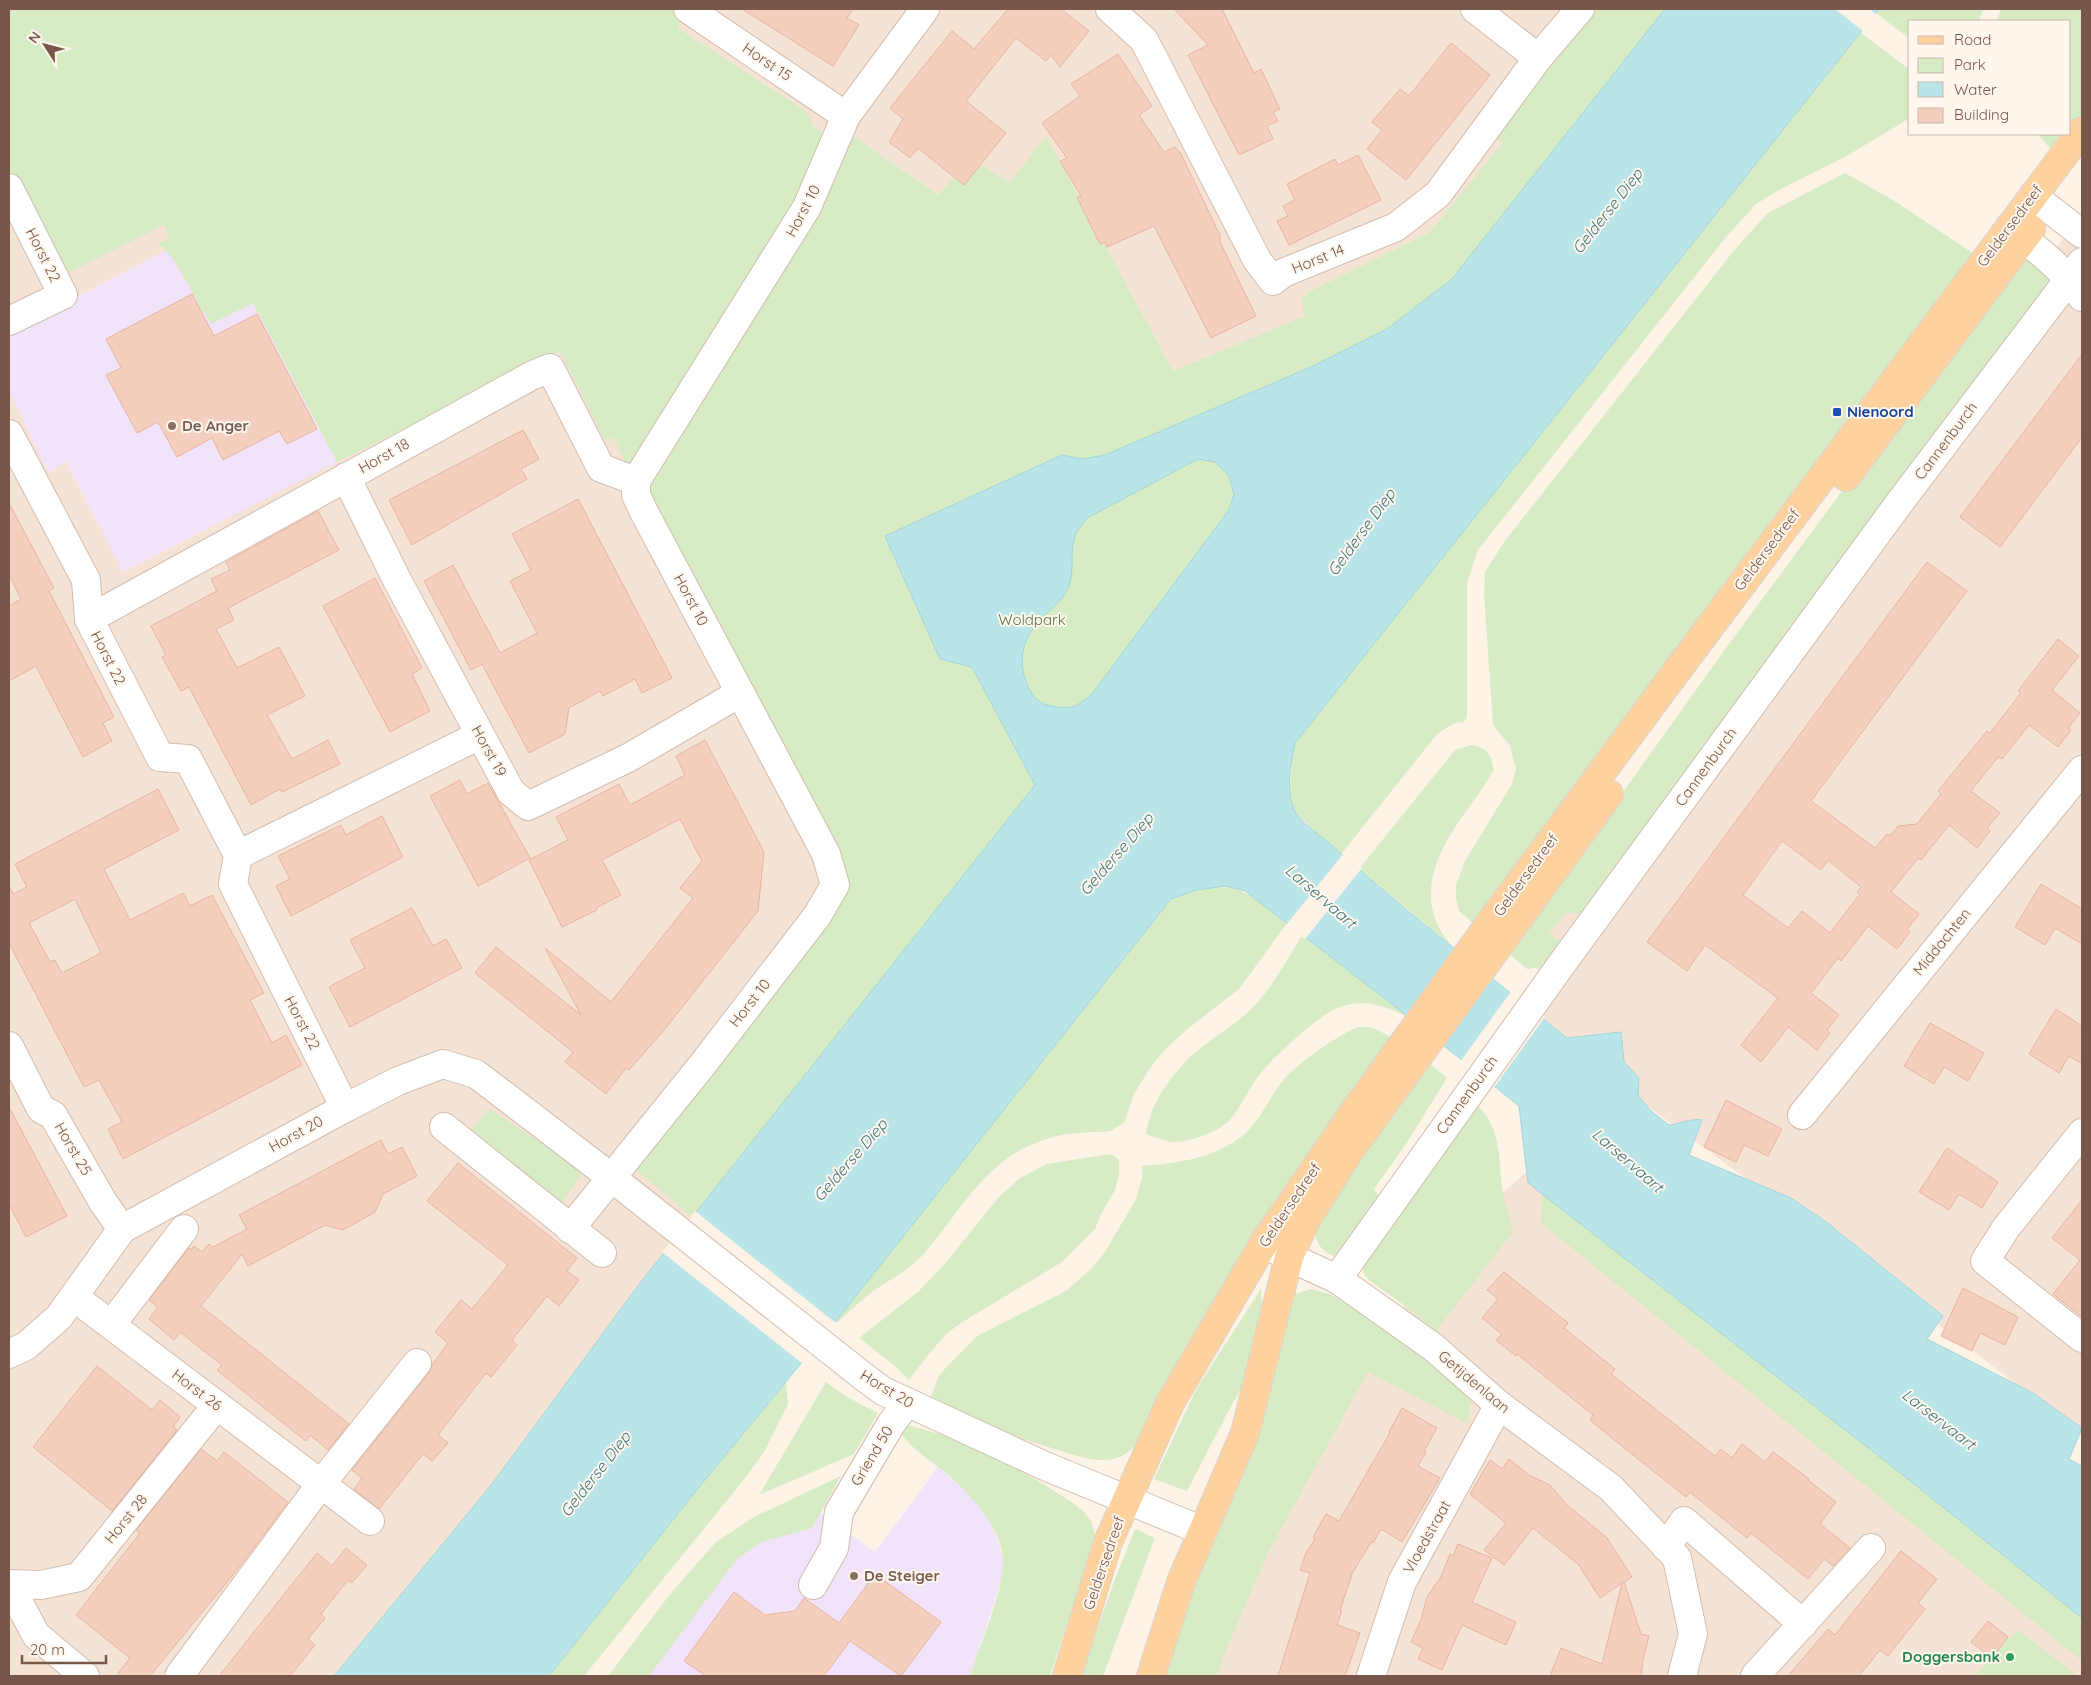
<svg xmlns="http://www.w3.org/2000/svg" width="2091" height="1685" font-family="Quicksand,sans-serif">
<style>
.residential{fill:#f5e4d5}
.education{fill:#f0e3fa}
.green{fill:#d7ecc4}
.water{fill:#bae5e8;stroke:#a0d5da;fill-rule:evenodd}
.pier{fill:#fdf3e7}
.building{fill:#f4cfbd;stroke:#e7b49d;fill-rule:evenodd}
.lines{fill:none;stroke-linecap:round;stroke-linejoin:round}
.minor-casing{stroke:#d2bcae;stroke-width:30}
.major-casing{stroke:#dcd3d0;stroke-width:30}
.minor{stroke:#fff;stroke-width:28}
.major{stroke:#fdd29e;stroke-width:28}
.transit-dot{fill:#1a4fb4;stroke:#fff7ee;stroke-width:2}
.education-dot{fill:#8d6e63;stroke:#fff7ee;stroke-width:2}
.leisure-dot{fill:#2e9e5b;stroke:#fff7ee;stroke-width:2}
.labels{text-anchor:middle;stroke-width:4;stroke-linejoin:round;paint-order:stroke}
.street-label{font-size:15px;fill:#78574a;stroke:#fff7ee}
.transit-label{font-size:15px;font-weight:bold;fill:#164399;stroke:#fff7ee;text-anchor:start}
.education-label{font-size:15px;font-weight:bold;fill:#785e54;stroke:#fff7ee;text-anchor:start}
.park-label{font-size:15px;fill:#54783e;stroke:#fff7ee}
.leisure-label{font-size:15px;font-weight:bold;fill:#27864d;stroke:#fff7ee;text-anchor:end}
.water-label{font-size:16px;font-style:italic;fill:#3c787e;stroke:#fff7ee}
</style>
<rect width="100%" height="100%" fill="#fdf3e7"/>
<!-- residential -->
<g class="residential">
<polygon points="674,9 1597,9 1494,137 1502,143 1430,232 1306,293 1314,313 1173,371 1046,137 1008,185 939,195 852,135 838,864 630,1164 695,1214 640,1283 492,1484 334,1676 9,1676 9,178 52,280 191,211 197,224 159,244 253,303 337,462 560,352 604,438 803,109 678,28 684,15"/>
<polygon points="2082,214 2082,1435 1817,1231 1543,1029 1534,926"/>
<polygon points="1550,1151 2082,1584 2082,1676 1212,1676 1270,1532 1378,1338 1474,1218"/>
</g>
<!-- education -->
<g class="education">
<polygon points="167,250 211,324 253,303 337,462 123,572 66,462 48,473 9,390 9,333"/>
<polygon points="938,1467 971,1496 988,1517 999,1544 1003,1561 1001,1581 970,1676 630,1676 721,1556 820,1513 875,1552"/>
</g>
<!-- green -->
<g class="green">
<path d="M9 9H674L684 15 678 28 803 109 811 119V125L843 147 852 135 939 195 966 161H974L1010 182 1046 136 1173 371 1305 316 1301 299 1307 296 1306 293 1430 232 1502 143 1494 137 1597 9H1666L1281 749 1279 807 1392 1004 1408 1017C1357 992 1336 1002 1295 1039 1283 1050 1270 1061 1260 1074 1249 1088 1242 1105 1231 1119 1221 1131 1190 1142 1175 1142 1166 1142 1155 1137 1146 1134 1151 1100 1174 1071 1199 1049 1218 1034 1240 1022 1256 1004 1275 983 1288 958 1303 934L1317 945 1250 886 1188 880 1174 898C1234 877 1240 887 1287 923L1239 989 1185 1031 1163 1052 1150 1068 1134 1094 1124 1123 1110 1131C1089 1133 1066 1132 1046 1139 984 1159 961 1212 921 1257 910 1268 897 1276 884 1284 867 1294 852 1309 838 1322L836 1321 820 1325 629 1164 842 885 614 439H604L560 352 337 462 253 303 211 324 204 312 202 313C193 292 177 257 158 244L170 238 164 225 52 281 9 178Z"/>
<polygon points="1704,9 1983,9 1979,21 1910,21 1910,39 1876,13 1860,32 1910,70 1910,118 1845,157 1779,190 1756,204 1726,237 1478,550 1467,583 1467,717 1464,722 1455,723 1438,733 1341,854 1294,812 1290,792 1291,762 1295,743 1587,374"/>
<polygon points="2001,9 2082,9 2082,124 2057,157 2038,134 2070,134 2070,21 1997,21"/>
<polygon points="1845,173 1896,202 1980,258 1479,928 1459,911 1456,897 1456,885 1465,861 1512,784 1516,769 1510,746 1493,725 1484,594 1485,572 1504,542 1736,248 1768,213"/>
<polygon points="2018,253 2030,257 2053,281 1582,915 1567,912 1549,933 1561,942 1542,967 1527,969 1508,953 1729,644"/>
<path d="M1471 745C1488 748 1490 753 1494 769 1486 785 1474 800 1464 814 1435 855 1414 901 1450 944L1359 869 1455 750Z"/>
<path d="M1358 1027H1371L1395 1039 1138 1442C1129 1453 1120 1459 1106 1460 1090 1461 1075 1455 1061 1451 1017 1437 970 1422 931 1396L940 1374 977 1336 1066 1291 1092 1268 1105 1252 1136 1199 1142 1178V1166C1176 1163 1204 1160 1234 1142 1255 1130 1267 1102 1281 1083 1293 1066 1338 1035 1358 1027Z"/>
<path d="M1429 1063 1447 1078 1406 1144 1374 1189 1379 1197 1340 1250 1335 1256C1317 1252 1315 1235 1313 1219Z"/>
<path d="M1477 1105C1503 1130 1498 1161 1503 1194 1506 1207 1510 1219 1513 1232L1436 1331 1408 1308 1369 1280 1364 1274 1361 1264Z"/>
<polygon points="490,1109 583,1171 559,1207 467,1135"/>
<polygon points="1111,1154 1119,1160 1119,1174 1115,1190 1101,1214 1095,1229 1062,1262 961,1323 945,1335 928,1355 909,1380 895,1366 859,1338 919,1291 948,1260 998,1198 1020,1178 1047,1164"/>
<polygon points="1542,1194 1889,1464 2082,1618 2082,1661 1541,1223"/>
<polygon points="1261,1289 1262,1308 1249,1375 1229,1410 1187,1491 1154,1479 1197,1388"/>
<polygon points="1311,1289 1330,1294 1383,1325 1472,1392 1468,1424 1368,1372 1269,1551 1223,1657 1217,1676 1153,1676 1286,1297"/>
<polygon points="786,1382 788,1404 764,1452 742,1482 584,1676 549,1676 695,1492"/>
<polygon points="826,1382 847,1397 878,1413 854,1454 759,1495"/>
<path d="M896 1422 954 1438 1002 1459 1072 1502 1084 1512 1092 1523 1095 1535 1093 1552 1065 1630 1050 1676H970C980 1645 1002 1595 1003 1563 1003 1528 968 1491 942 1470 925 1456 903 1444 896 1422Z"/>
<polygon points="841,1476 812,1528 762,1542 737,1559 649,1676 608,1676 671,1593 716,1542 754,1517"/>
<polygon points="1135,1529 1155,1538 1103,1676 1081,1676 1112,1587"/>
<polygon points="2018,1630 2078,1676 1975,1676 2005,1638 2009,1640"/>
</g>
<!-- water -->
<path class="water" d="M1665 9H1879L1295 743C1290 764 1286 790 1294 810 1297 819 1321 836 1330 844 1406 912 1487 974 1567 1038L1621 1032 1624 1062 1639 1078 1638 1095 1650 1110 1669 1125C1681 1124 1690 1118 1702 1120L1689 1155 1791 1198 1825 1221 1943 1316 1927 1339 2033 1393 2082 1428 2069 1459 2082 1466V1618L1889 1464 1528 1183 1519 1106 1392 1004 1245 891 1225 886 1197 890 1171 899 836 1321 695 1492 549 1676H334L492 1484 640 1283 1035 785 972 667 940 659 885 536 1062 455 1081 459 1105 455 1311 367 1387 329 1451 280ZM1198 459 1215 462 1229 476 1234 494 1229 510 1092 694C1074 709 1071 710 1047 705 1038 703 1030 693 1027 684 1017 659 1023 637 1042 618 1052 608 1063 600 1069 586 1075 570 1069 549 1076 533 1079 528 1084 522 1087 518Z"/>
<!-- pier -->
<g class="pier">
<polygon points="1835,9 1869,9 1877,15 1863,31"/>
<polygon points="1344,853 1362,868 1305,939 1286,925"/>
<polygon points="1512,990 1545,1017 1493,1089 1460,1062"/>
<polygon points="695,1211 837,1324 803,1364 662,1252"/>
</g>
<!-- building -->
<g class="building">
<polygon points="742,9 853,9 847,18 859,25 833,66"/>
<polygon points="1008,9 1061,9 1089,31 1060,67 1051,55 1046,61 1016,38 966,101 1006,133 964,185 918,148 910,158 889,142 903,119 890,108 952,31 974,49"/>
<polygon points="1174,9 1222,9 1254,73 1261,69 1280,109 1273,112 1278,121 1267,126 1273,139 1239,155 1188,55 1208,45"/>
<polygon points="1451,43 1490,75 1406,180 1367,149 1382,130 1372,122 1400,89 1409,96"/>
<polygon points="1118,54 1152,106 1139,115 1164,152 1175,147 1181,154 1220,235 1220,242 1256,316 1211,338 1154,226 1107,247 1105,242 1100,244 1077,197 1081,196 1060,161 1067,158 1042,123 1080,96 1071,84"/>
<polygon points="1358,155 1381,200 1289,245 1277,221 1288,216 1283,206 1295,200 1287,184 1335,159 1338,165"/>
<polygon points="192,294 214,336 257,314 317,429 287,444 279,431 223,460 212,438 177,457 158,422 137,433 106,375 121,368 106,339"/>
<polygon points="2082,354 2082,437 2000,547 1960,517"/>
<polygon points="523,430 539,459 521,469 527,479 412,545 389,500"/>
<polygon points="578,499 672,678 642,693 635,679 603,696 600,691 569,708 565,734 529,753 482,664 471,670 424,581 453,565 500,653 537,633 510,581 531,570 512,534"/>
<polygon points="9,503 54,588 49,591 114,717 103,723 112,741 83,757 36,666 9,681 9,606 21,599 9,575"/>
<polygon points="318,511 339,550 228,608 234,620 216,629 237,668 279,647 305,696 267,715 292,759 328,740 340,764 282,792 280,789 251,805 189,687 181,691 162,657 166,655 151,626 217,591 211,579 230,570 226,562"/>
<path d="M1927 562 1967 591 1811 801 1875 848 1887 834 1890 836 1898 826 1917 824 1941 794 1938 791 1987 731 1990 733 2021 693 2018 691 2058 639 2079 656 2052 690 2080 713 2068 728 2071 730 2058 747 2029 725 2002 759 1998 757 1971 791 2000 813 1987 828 1990 831 1977 848 1949 825 1921 860 1918 858 1891 892 1919 914 1907 929 1910 932 1897 949 1868 926 1841 961 1838 958 1811 993 1839 1015 1827 1030 1830 1033 1817 1050 1788 1027 1761 1062 1741 1045 1778 998 1705 945 1687 971 1647 942ZM1782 841 1821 870 1828 860 1861 887 1857 892 1860 894 1830 933 1802 911 1788 928 1743 895Z"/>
<polygon points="375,578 422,668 412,674 430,711 390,732 323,606"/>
<polygon points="705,740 764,852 758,911 665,1029 629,1070 626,1068 606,1094 565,1062 573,1052 475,973 496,947 581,1015 545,948 611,1002 693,898 680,888 702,861 680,819 602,860 621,895 596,908 597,910 562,927 529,860 568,840 556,817 619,784 630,805 685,775 676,756"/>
<polygon points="460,780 467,794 488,783 530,858 478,886 430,796"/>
<path d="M158 789 179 830 104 869 130 920 183 893 190 906 212 895 264 993 250 1000 272 1043 286 1035 302 1065 123 1159 108 1129 122 1122 99 1080 84 1087 9 943V885L13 894 27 887 15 864ZM75 899 101 953 62 973 55 960 50 962 29 923Z"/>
<polygon points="382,816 403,857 291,916 276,886 290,879 278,856 341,825 346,835"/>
<polygon points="2041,884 2082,909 2082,944 2055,928 2045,945 2015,927"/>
<polygon points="412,908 433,946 446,939 462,968 350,1027 329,987 365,968 350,940"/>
<polygon points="2056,1009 2082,1026 2082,1064 2069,1056 2059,1073 2029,1054"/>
<polygon points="1930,1023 1984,1053 1968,1081 1944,1067 1934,1084 1904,1066"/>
<polygon points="1726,1100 1782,1129 1768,1156 1744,1145 1736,1162 1704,1147"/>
<polygon points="9,1107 67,1216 26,1237 9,1204"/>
<polygon points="381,1140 388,1154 402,1147 417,1176 383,1194 375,1212 343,1230 325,1225 248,1266 242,1254 201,1306 349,1424 328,1450 310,1435 306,1441 273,1415 217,1370 222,1365 180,1332 174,1340 149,1319 158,1307 149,1300 189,1248 191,1250 194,1246 202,1252 209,1244 213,1247 247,1229 239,1215"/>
<polygon points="1947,1148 1998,1182 1982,1208 1959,1194 1949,1210 1919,1192"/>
<polygon points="458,1163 577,1258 567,1271 579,1280 559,1306 547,1296 512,1340 517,1345 491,1377 486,1373 438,1435 448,1443 432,1461 423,1454 379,1509 354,1489 362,1478 352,1470 429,1373 432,1365 448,1343 435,1332 461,1300 472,1309 508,1265 427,1201"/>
<polygon points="2082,1200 2082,1317 2053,1294 2080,1260 2052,1238"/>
<polygon points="1504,1272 1568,1323 1564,1328 1615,1369 1611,1374 1715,1456 1721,1449 1732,1458 1742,1444 1765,1462 1773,1452 1809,1479 1808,1480 1836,1502 1820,1524 1850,1548 1833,1566 1824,1559 1808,1579 1751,1533 1747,1538 1690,1492 1686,1497 1628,1451 1590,1420 1593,1415 1517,1354 1516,1356 1496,1340 1502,1334 1482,1318 1498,1299 1487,1290"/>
<polygon points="1963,1288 2018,1317 2005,1345 1980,1333 1972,1351 1941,1336"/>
<polygon points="97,1366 152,1410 160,1400 180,1417 173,1427 177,1430 112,1511 33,1447"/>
<polygon points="1402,1408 1437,1428 1424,1451 1426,1452 1418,1466 1440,1478 1402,1542 1381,1529 1373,1543 1371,1542 1352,1574 1340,1610 1342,1610 1337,1625 1360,1633 1345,1676 1278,1676 1310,1573 1300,1570 1306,1553 1315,1539 1313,1537 1326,1514 1339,1521 1390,1433 1389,1432"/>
<polygon points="201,1449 217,1461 224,1452 288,1502 237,1570 150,1676 116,1676 130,1658 76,1615 140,1533 136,1530"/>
<polygon points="1509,1459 1529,1475 1550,1485 1566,1504 1607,1538 1632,1577 1624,1582 1641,1634 1649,1636 1643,1660 1641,1676 1550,1676 1561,1648 1602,1664 1622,1583 1600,1598 1578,1564 1533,1528 1504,1565 1484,1550 1506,1523 1470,1494 1490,1460 1502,1469"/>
<polygon points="1458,1544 1492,1558 1472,1602 1516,1622 1506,1645 1462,1625 1442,1670 1418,1659 1423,1648 1411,1642 1421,1620 1427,1597 1441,1577 1450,1554 1453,1556"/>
<polygon points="346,1548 367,1565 352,1583 348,1580 321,1614 325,1618 308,1639 315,1645 290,1676 219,1676 317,1553 332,1566"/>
<polygon points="1901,1551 1937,1579 1918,1603 1925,1609 1888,1656 1880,1650 1859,1676 1788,1676 1828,1629 1835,1635"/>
<polygon points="875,1574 941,1622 901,1676 850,1641 824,1676 706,1676 684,1661 734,1592 765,1615 795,1611 804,1598 839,1623"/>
<polygon points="1988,1621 2008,1637 1992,1658 1971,1642"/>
</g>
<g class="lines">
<defs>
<g id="minor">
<polyline points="688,9 846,116"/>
<polyline points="1110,9 1144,40 1257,260 1273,281 1283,273 1396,227 1438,194 1538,58 1580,9"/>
<polyline points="1475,9 1538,58"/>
<polyline points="9,188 63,295 9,321"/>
<polyline points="2033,196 2082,234"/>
<path d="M2009 228C2037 249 2063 268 2082 297"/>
<polyline points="9,434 86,580 89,619 160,757 188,759 238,855 233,884 345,1108"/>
<polyline points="346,477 397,580 511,792 528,806 628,758 740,693"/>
<polyline points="89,619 531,376 550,368 601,468 636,481"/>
<polyline points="238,855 480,735"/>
<polyline points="9,1046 41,1109 53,1115 103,1202 122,1229"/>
<polyline points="1802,1115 2082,770"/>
<polyline points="444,1127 602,1253"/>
<polyline points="2082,1133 2006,1228 1985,1261 2082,1338"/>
<polyline points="570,1229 703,1064 817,916 835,885 826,854 645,514 636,495 636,481 807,207 846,116 925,9"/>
<polyline points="1264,1243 1289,1257 1337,1279 1433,1347 1499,1405 1611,1488 1677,1558 1693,1634 1682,1676"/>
<polyline points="1337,1279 1561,965 1900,502 2082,262"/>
<polyline points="74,1297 370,1521"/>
<polyline points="111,1325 184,1229"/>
<polyline points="9,1354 26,1346 59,1317 122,1229 345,1108 398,1081 443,1064 476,1074 612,1178 864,1377 883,1391 1045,1466 1203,1531"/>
<polyline points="1666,1547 1684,1521 1803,1624"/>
<polyline points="9,1584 41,1585 79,1577 217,1405"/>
<polyline points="9,1584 36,1635 85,1676"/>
<polyline points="813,1585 834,1548 839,1512 891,1424 907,1403"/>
<polyline points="179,1676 321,1484 417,1363"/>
<polyline points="1371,1676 1402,1582 1499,1405"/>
<polyline points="1755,1676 1871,1548"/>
</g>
<g id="major">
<polyline points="1846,477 2031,229"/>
<polyline points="1067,1676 1108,1542 1170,1403 1264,1243 1354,1112 1493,919 1673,676 2082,131"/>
<polyline points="1151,1676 1181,1582 1245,1433 1289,1257 1306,1220 1348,1153 1609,794"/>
</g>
</defs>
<!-- minor casing -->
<use href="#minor" class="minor-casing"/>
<!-- major casing -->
<use href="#major" class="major-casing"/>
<!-- minor -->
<use href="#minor" class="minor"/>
<!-- major -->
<use href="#major" class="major"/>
</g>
<!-- markers -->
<rect class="transit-dot" x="1832" y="407" width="10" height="10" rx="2.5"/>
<g class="education-dot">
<circle cx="172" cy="426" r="5"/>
<circle cx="854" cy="1576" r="5"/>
</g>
<circle class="leisure-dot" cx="2010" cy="1657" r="5"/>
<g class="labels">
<!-- street labels -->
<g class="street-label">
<text transform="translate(767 62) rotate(34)" y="5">Horst 15</text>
<text transform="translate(803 211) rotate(-62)" y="5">Horst 10</text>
<text transform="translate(2010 226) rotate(-53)" y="5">Geldersedreef</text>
<text transform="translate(43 255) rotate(63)" y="5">Horst 22</text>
<text transform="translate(1318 259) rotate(-22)" y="5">Horst 14</text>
<text transform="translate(1946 441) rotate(-53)" y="5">Cannenburch</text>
<text transform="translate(384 456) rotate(-29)" y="5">Horst 18</text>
<text transform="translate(1767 550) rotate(-53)" y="5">Geldersedreef</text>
<text transform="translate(691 600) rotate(62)" y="5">Horst 10</text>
<text transform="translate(108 658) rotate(63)" y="5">Horst 22</text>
<text transform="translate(489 751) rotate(61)" y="5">Horst 19</text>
<text transform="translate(1706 767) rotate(-54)" y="5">Cannenburch</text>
<text transform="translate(1526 875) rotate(-54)" y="5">Geldersedreef</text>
<text transform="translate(1942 942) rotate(-51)" y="5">Middachten</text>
<text transform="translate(750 1003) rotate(-52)" y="5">Horst 10</text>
<text transform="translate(302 1023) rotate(62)" y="5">Horst 22</text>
<text transform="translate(1467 1095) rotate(-54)" y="5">Cannenburch</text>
<text transform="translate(296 1134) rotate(-29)" y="5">Horst 20</text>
<text transform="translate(73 1149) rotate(60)" y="5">Horst 25</text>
<text transform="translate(1290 1205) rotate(-56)" y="5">Geldersedreef</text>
<text transform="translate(1474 1382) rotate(40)" y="5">Getijdenlaan</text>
<text transform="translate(887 1389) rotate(31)" y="5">Horst 20</text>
<text transform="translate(197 1390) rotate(37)" y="5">Horst 26</text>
<text transform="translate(872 1456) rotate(-59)" y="5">Griend 50</text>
<text transform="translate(126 1519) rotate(-51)" y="5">Horst 28</text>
<text transform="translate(1427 1537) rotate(-61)" y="5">Vloedstraat</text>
<text transform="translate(1104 1563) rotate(-71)" y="5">Geldersedreef</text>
</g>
<!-- transit labels -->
<g class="transit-label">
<text x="1847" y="417">Nienoord</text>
</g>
<!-- education labels -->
<g class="education-label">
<text x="182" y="431">De Anger</text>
<text x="864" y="1581">De Steiger</text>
</g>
<!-- park labels -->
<g class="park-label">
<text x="1032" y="625">Woldpark</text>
</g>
<!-- leisure labels -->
<g class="leisure-label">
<text x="2000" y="1662">Doggersbank</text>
</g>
<!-- water labels -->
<g class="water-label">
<text transform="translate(1607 211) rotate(-52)" y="6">Gelderse Diep</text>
<text transform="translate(1361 532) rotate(-54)" y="6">Gelderse Diep</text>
<text transform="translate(1116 854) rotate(-49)" y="6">Gelderse Diep</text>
<text transform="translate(1321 896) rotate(41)" y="6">Larservaart</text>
<text transform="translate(850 1160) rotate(-49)" y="6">Gelderse Diep</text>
<text transform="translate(1628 1160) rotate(41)" y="6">Larservaart</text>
<text transform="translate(1939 1419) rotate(38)" y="6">Larservaart</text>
<text transform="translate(595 1474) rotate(-52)" y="6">Gelderse Diep</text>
</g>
</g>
<!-- border -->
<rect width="2091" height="1685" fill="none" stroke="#78574a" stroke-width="20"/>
<!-- legend -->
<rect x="1908" y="20" width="162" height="115" fill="#fff7ee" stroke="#c9b7ac"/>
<rect x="1918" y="36" width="25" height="8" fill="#fdd29e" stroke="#c9b7ac"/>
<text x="1954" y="45" font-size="15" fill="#78574a">Road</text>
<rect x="1918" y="58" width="25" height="15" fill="#d7ecc4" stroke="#c9b7ac"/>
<text x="1954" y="70" font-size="15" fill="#78574a">Park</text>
<rect x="1918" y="82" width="25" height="15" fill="#bae5e8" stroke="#c9b7ac"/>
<text x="1954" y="95" font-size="15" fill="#78574a">Water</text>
<rect x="1918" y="108" width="25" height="15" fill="#f4cfbd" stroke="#c9b7ac"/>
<text x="1954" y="120" font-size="15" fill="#78574a">Building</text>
<!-- north arrow -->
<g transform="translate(45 45) rotate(306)" stroke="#fff7ee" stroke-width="4" paint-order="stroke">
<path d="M0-4L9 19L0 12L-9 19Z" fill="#78574a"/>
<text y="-8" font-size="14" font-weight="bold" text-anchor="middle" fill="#78574a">N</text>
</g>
<!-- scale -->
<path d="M22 1655v8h84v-8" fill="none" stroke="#78574a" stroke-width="2.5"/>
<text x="30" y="1655" font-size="15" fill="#78574a" stroke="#fff7ee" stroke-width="4" paint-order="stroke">20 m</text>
</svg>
